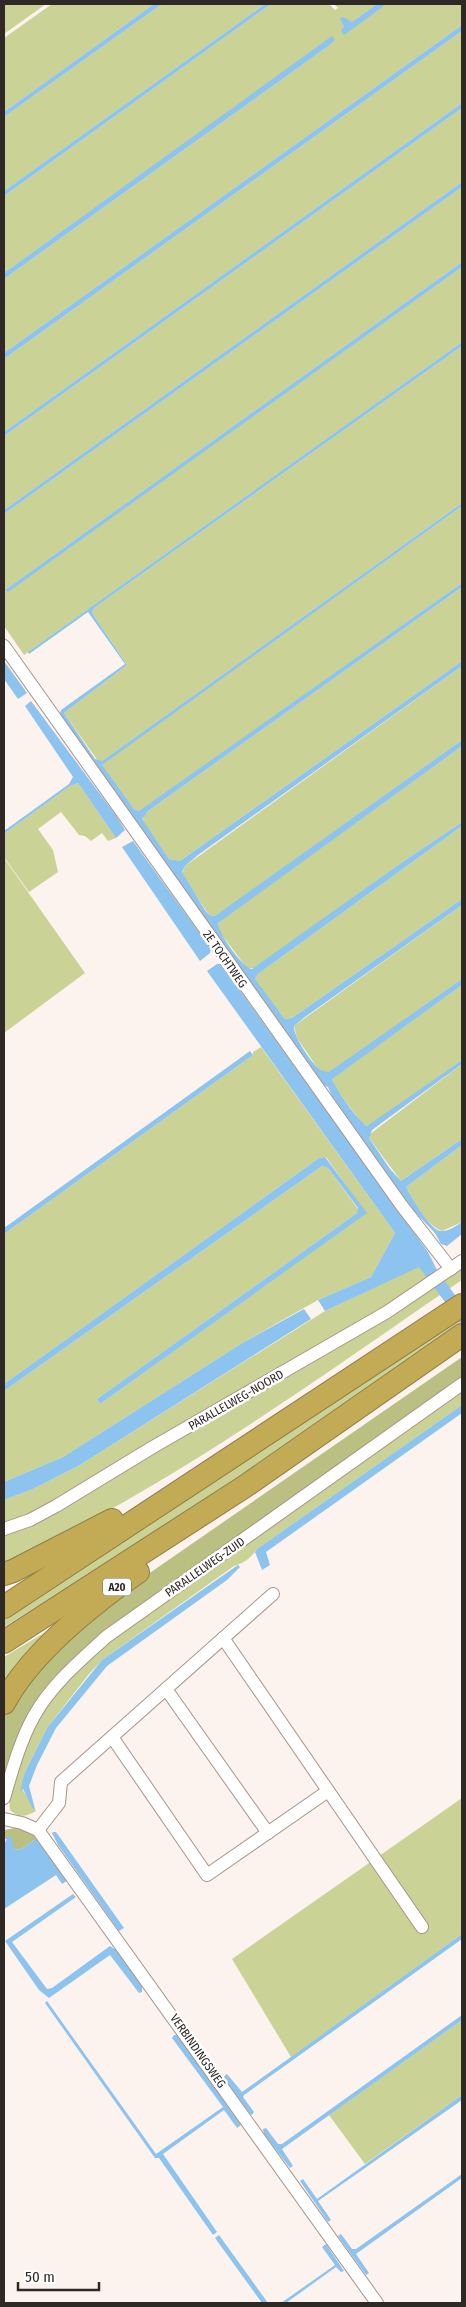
<svg xmlns="http://www.w3.org/2000/svg" width="466" height="2307" font-family="'Fira Sans Condensed',sans-serif">
<style>
.green{fill:#cbd295}
.forest{fill:#b9c081}
.water{fill:#8cc3ef}
.lines{fill:none;stroke-linecap:round;stroke-linejoin:round}
.minor-casing{stroke:#a8948a;stroke-width:14}
.motorway-casing{stroke:#907c44;stroke-width:24}
.minor{stroke:#fff;stroke-width:12}
.motorway{stroke:#c3aa55;stroke-width:22}
.labels{text-anchor:middle;stroke-width:5;stroke-linejoin:round;paint-order:stroke}
.shield{fill:#fff;stroke:#6e6866;stroke-width:1}
.shield-label{font-size:11px;font-weight:bold;fill:#302824}
.street-label{font-size:12px;fill:#302824;stroke:#fff}
</style>
<rect width="100%" height="100%" fill="#fcf3ef"/>
<!-- green -->
<g class="green">
<polygon points="4,4 46,4 4,34"/>
<polygon points="52,4 154,4 4,112 4,38"/>
<polygon points="162,4 265,4 4,191 4,117"/>
<polygon points="271,4 329,4 335,10 338,8 334,4 377,4 352,22 341,19 344,27 344,34 387,4 462,4 462,25 4,353 4,279 327,47 332,37 4,273 4,196"/>
<polygon points="462,31 462,103 4,432 4,359"/>
<polygon points="462,108 462,182 4,510 4,436"/>
<polygon points="462,187 462,262 5,590 8,591 462,267 462,342 24,655 4,626 4,514"/>
<polygon points="462,346 462,503 102,761 98,761 64,713 127,665 92,613 94,608"/>
<polygon points="462,506 462,583 143,809 139,811 134,809 103,768 102,765 105,762"/>
<polygon points="462,587 462,661 180,861 169,859 142,821 144,815 148,811"/>
<polygon points="462,666 462,740 226,909 215,916 209,915 182,874 185,866"/>
<polygon points="462,746 462,822 404,861 256,968 247,968 219,931 218,923 222,919"/>
<polygon points="78,783 116,838 108,841 102,833 91,841 85,836 79,835 61,812 38,829 53,850 58,872 29,892 4,857 4,834 70,786"/>
<polygon points="462,826 462,899 292,1018 285,1019 258,985 255,979 258,974"/>
<polygon points="4,858 85,973 4,1033"/>
<polygon points="462,905 462,979 336,1069 328,1073 319,1070 297,1038 294,1026"/>
<polygon points="462,985 462,1060 371,1124 367,1126 362,1123 334,1086 332,1078"/>
<polygon points="261,1047 395,1233 371,1277 318,1300 244,1342 63,1457 4,1482 4,1391 322,1166 328,1168 358,1209 357,1213 97,1399 100,1404 366,1213 326,1157 319,1158 4,1384 4,1234 253,1055 253,1052"/>
<polygon points="462,1064 462,1139 401,1181 369,1138 370,1134"/>
<path d="M462 1145V1222L442 1231C427 1226 413 1201 406 1187Z"/>
<polygon points="419,1266 428,1277 384,1309 27,1516 4,1524 4,1500 33,1489 80,1465 325,1311"/>
<path d="M462 1267V1280C315 1380 167 1490 4 1563V1533Z"/>
<polygon points="462,1314 462,1325 185,1514 4,1627 4,1618"/>
<path d="M462 1390V1405L257 1549C251 1558 244 1563 234 1566L102 1660 89 1674 47 1728 25 1772 22 1789 36 1811C26 1817 18 1818 10 1810L9 1798 29 1738 39 1718 64 1684 108 1643Z"/>
<polygon points="67,1619 4,1693 4,1657"/>
<polygon points="462,1798 462,1934 291,2057 232,1959"/>
<polygon points="462,2020 462,2095 365,2164 329,2115"/>
</g>
<!-- forest -->
<g class="forest">
<polygon points="462,1357 462,1378 105,1632 70,1661 56,1678 4,1783 4,1715 38,1667 128,1588"/>
<polygon points="20,1827 30,1830 36,1839 20,1850 14,1849 8,1839 5,1839 4,1845 4,1830"/>
</g>
<!-- water -->
<g class="water">
<polygon points="154,4 162,4 4,117 4,112"/>
<polygon points="265,4 271,4 4,196 4,191"/>
<polygon points="377,4 387,4 344,35 341,30 344,27 340,19 343,17 352,22"/>
<polygon points="462,25 462,31 4,359 4,353"/>
<polygon points="332,36 335,40 327,47 4,279 4,273"/>
<polygon points="462,103 462,108 4,436 4,432"/>
<polygon points="462,182 462,187 4,514 4,510"/>
<polygon points="462,262 462,267 8,592 5,590"/>
<path d="M462 342V346L94 608 92 613 127 665 64 713 95 759 102 761 462 503V506L102 765 134 809 139 811 462 583V587L148 811 142 819 169 859 180 861 462 661V666L198 855 185 866 182 872 205 910 209 915 215 916 462 740V746L218 923C218 933 243 968 252 969L404 861 462 822V826L258 974 255 979 281 1014 285 1019 292 1018 462 899V905L305 1017 294 1026C293 1036 310 1060 318 1068 320 1071 325 1071 329 1072L462 979V985L332 1079C335 1088 358 1121 367 1126L462 1060V1064L372 1130 369 1138 390 1169 401 1181 462 1139V1145L406 1187C411 1197 430 1229 440 1231 448 1232 456 1226 462 1222V1234L447 1246 441 1244 435 1233 411 1208 335 1103 328 1087 324 1085 60 714 61 710 125 664 88 612 29 654 28 652Z"/>
<polygon points="4,661 27,693 18,699 4,679"/>
<polygon points="31,701 117,817 125,830 116,838 78,783 70,786 4,834 4,831 69,784 73,777 25,706"/>
<polygon points="133,841 211,949 210,953 200,961 122,847"/>
<polygon points="217,964 221,964 428,1252 437,1270 462,1305 462,1325 419,1267 325,1311 318,1300 371,1277 395,1233 207,971"/>
<polygon points="250,1051 253,1055 4,1234 4,1228"/>
<polygon points="325,1157 367,1213 100,1404 97,1399 357,1213 358,1208 328,1168 322,1166 4,1391 4,1384 319,1158"/>
<polygon points="304,1309 311,1319 80,1465 33,1489 4,1500 4,1482 63,1457 244,1342"/>
<polygon points="462,1405 462,1413 266,1552 270,1565 262,1570 255,1552 257,1549"/>
<polygon points="238,1565 240,1567 227,1580 107,1666 56,1728 37,1765 29,1786 35,1809 33,1809 23,1789 20,1791 25,1772 47,1728 102,1660"/>
<polygon points="53,1832 56,1832 124,1928 119,1931 58,1845 52,1833"/>
<polygon points="8,1836 11,1836 14,1849 20,1850 36,1839 40,1841 68,1880 62,1884 56,1875 4,1909 4,1845"/>
<polygon points="73,1894 76,1897 12,1942 47,1989 52,1988 110,1946 116,1950 142,1985 142,1992 139,1993 110,1955 49,1998 39,1990 5,1941"/>
<polygon points="462,1934 462,1939 244,2095 243,2097 254,2112 252,2115 250,2114 223,2077 227,2074 242,2092"/>
<polygon points="47,2001 156,2154 223,2107 172,2038 174,2035 177,2035 241,2125 237,2128 224,2110 163,2154 217,2232 213,2235 159,2158 155,2158 45,2003"/>
<polygon points="462,2015 462,2020 282,2149 293,2166 290,2168 264,2134 263,2129 266,2128 278,2144 282,2144"/>
<polygon points="462,2095 462,2100 318,2201 331,2220 328,2222 300,2181 303,2179 317,2199"/>
<polygon points="462,2174 462,2178 356,2254 369,2273 366,2275 338,2236 341,2234 352,2249 356,2249"/>
<polygon points="219,2235 268,2303 262,2303 215,2238"/>
<polygon points="326,2244 344,2271 341,2272 336,2267 286,2303 281,2303 335,2265 322,2247"/>
</g>
<g class="lines">
<defs>
<g id="minor">
<polyline points="4,646 402,1206 451,1269"/>
<polyline points="4,1529 30,1520 56,1506 153,1447 387,1312 462,1261"/>
<polyline points="223,1638 422,1927"/>
<polyline points="166,1689 268,1833"/>
<polyline points="112,1737 207,1875 328,1791"/>
<path d="M4 1798C12 1771 20 1741 34 1716 52 1684 80 1661 106 1637L462 1384"/>
<polyline points="4,1819 22,1823 38,1830 377,2303"/>
<polyline points="38,1830 59,1803 61,1782 273,1594"/>
</g>
<g id="motorway">
<polyline points="4,1574 13,1571 112,1520"/>
<polyline points="4,1607 462,1305"/>
<polyline points="4,1642 244,1487 462,1335"/>
<path d="M4 1703C31 1653 91 1605 138 1572"/>
</g>
</defs>
<!-- minor casing -->
<use href="#minor" class="minor-casing"/>
<!-- motorway casing -->
<use href="#motorway" class="motorway-casing"/>
<!-- minor -->
<use href="#minor" class="minor"/>
<!-- motorway -->
<use href="#motorway" class="motorway"/>
</g>
<g class="labels">
<!-- shield labels -->
<rect class="shield" x="103" y="1578.5" width="28" height="17" rx="4"/>
<g class="shield-label">
<text x="117" y="1591">A20</text>
</g>
<!-- street labels -->
<g class="street-label">
<text transform="translate(225 959) rotate(55)" y="4">2E TOCHTWEG</text>
<text transform="translate(236 1400) rotate(-30)" y="4">PARALLELWEG-NOORD</text>
<text transform="translate(205 1567) rotate(-35)" y="4">PARALLELWEG-ZUID</text>
<text transform="translate(198 2051) rotate(55)" y="4">VERBINDINGSWEG</text>
</g>
</g>
<!-- border -->
<rect width="466" height="2307" fill="none" stroke="#302824" stroke-width="10"/>
<!-- scale -->
<path d="M18 2282v8h81v-8" fill="none" stroke="#302824" stroke-width="2.5"/>
<text x="25" y="2282" font-size="15" fill="#302824" stroke="#ffffff" stroke-width="4" paint-order="stroke">50 m</text>
</svg>
